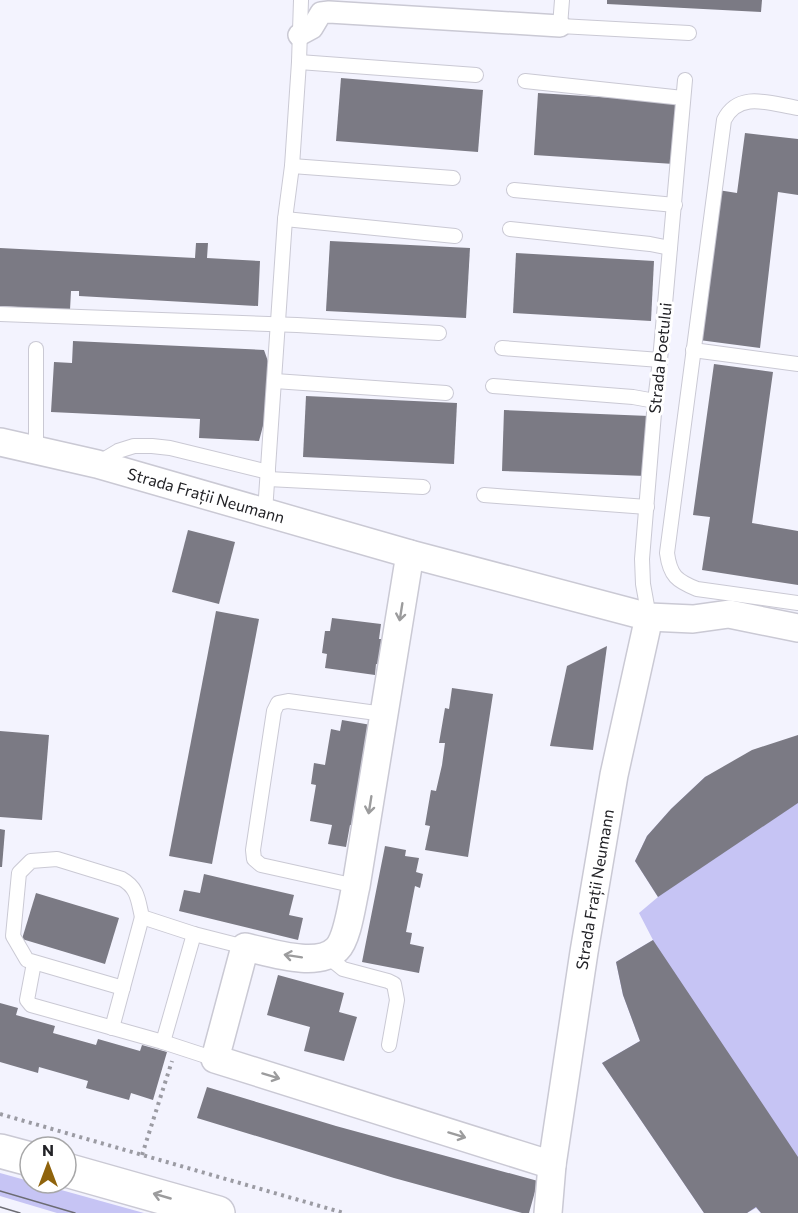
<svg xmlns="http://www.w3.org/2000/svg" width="798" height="1213" font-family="Commissioner,sans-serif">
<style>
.green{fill:#c6c4f4}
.building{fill:#7b7a84}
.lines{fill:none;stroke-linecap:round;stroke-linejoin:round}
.service-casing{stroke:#cac9d4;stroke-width:16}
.pedestrian-casing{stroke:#cac9d4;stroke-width:24}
.minor-casing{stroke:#cac9d4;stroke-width:30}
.primary-casing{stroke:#cac9d4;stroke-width:36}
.path{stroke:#9b9ba3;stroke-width:4;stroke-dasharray:3 4.5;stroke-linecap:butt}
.service{stroke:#fff;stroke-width:14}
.pedestrian{stroke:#fff;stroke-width:21}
.minor{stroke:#fff;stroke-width:27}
.primary{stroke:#fff;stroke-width:33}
.tram{stroke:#6c6c73;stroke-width:1.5}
.oneway{stroke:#9c9c9d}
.labels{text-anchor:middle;stroke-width:6;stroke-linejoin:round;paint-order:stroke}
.street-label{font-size:16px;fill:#222226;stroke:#fff}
</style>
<rect width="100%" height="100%" fill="#f3f3fe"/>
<!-- green -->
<g class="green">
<polygon points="798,736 798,1213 761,1213 756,1208 747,1213 704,1213 602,1063 640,1041 623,995 616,962 653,940 639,913 658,897 635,861 647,836 671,809 705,777"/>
<polygon points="0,1173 144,1213 57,1213 0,1196"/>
</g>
<!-- building -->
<g class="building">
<polygon points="607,0 762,0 761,12 607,4"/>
<polygon points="341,78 483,90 478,152 336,141"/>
<polygon points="538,93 678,102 674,164 534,155"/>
<polygon points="745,133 798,139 798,195 778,192 760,348 699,340 718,190 737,193"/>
<polygon points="330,241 470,248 466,318 326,311"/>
<polygon points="196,243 208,243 207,258 260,261 258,306 79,296 79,291 71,291 70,310 0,306 0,248 195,258"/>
<polygon points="516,253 654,261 651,321 513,313"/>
<polygon points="73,341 264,350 275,381 259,441 199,438 200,419 51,412 54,362 72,363"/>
<polygon points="714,364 773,372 752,523 798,531 798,585 702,570 710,517 693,515"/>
<polygon points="306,396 457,403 454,464 303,457"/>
<polygon points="504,410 649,416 646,476 502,471"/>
<polygon points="188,530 235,542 219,604 172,592"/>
<polygon points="216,611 259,619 212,864 169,856"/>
<polygon points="332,618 381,624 379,639 384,639 381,665 376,664 375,675 325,668 327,654 322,653 325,631 330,631"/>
<polygon points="607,646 593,750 550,746 567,666"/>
<polygon points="452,688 493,694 468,857 425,850 430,826 425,825 431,790 436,791 442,765 445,743 439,743 445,708 449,709"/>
<polygon points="342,720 377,726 360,827 350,825 346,847 328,844 332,825 310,821 316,785 311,784 314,763 325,765 331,729 340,731"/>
<polygon points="0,731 49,735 42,820 0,817"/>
<polygon points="798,735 798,803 658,897 635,861 647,836 671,809 705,777 752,750"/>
<polygon points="0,829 5,830 2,867 0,867"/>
<polygon points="385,846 406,850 405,856 419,858 416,872 423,874 420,888 415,886 406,932 412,933 410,944 424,947 419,973 362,962"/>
<polygon points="204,874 294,895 289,915 303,918 298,940 179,911 184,890 200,893"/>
<polygon points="36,893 119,918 105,964 22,939"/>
<polygon points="653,940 798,1157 798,1213 761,1213 756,1207 747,1213 704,1213 602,1063 640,1041 623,995 616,962"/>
<polygon points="278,975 344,993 339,1012 357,1017 344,1061 304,1051 310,1027 267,1015"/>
<polygon points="0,1003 18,1008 16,1015 55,1026 53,1033 96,1045 98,1039 140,1051 142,1045 167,1052 153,1100 131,1093 129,1100 86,1088 88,1081 39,1067 38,1073 0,1062"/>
<polygon points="207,1087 336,1126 538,1181 529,1213 522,1213 394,1178 197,1118"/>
</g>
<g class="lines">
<defs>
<g id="service">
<polyline points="562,0 560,26 689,33"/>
<polyline points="299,62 476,75"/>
<polyline points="525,81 683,98"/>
<path d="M798 108C771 104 739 90 724 120L667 553C670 576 677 581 697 589L798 603"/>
<polyline points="292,166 453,178"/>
<polyline points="514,190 675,205"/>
<polyline points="285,219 455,236"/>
<polyline points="510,229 650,244 670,248"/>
<polyline points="0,314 297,325 439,333"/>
<polyline points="502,348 660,360"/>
<polyline points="36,349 36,449"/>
<polyline points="693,350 798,364"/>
<polyline points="275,381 446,393"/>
<polyline points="493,386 633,397 655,401"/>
<polyline points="98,463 118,451 134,446 152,446 170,448 268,472"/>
<polyline points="268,479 423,487"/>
<polyline points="484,495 647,507"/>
<polyline points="265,512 285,219 292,166 299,62 301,0"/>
<polyline points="649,617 643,584 642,559 655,401 660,360 685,80"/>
<polyline points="356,886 261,865 254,859 253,850 274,711 278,703 288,701 384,714"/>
<polyline points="327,956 343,969 388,981 394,984 397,1000 389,1045"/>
<polyline points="34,963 27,1000 31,1005 163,1042 215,1059"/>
<path d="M123 988 27 960 13 936 19 873 31 861 57 859 122 879C138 888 138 900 142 917L194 934 245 947"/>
<polyline points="112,1028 142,917"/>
<polyline points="163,1042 194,934"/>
</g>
<polyline id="pedestrian" points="299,35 312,28 321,13 329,12 560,26"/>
<g id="minor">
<path id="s1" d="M0 442 97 464 410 554 649 617 693 619 729 614 798 628"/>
<path d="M410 554 356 886C352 902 348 938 337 949 318 969 269 952 245 947L215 1059 552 1165"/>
<path id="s2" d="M548 1213 552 1165 584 952 614 775 649 617"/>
</g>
<g id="primary">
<polyline points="0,1151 30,1159"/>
<polyline points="66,1170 218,1213"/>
</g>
</defs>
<!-- service casing -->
<use href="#service" class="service-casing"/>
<!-- pedestrian casing -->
<use href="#pedestrian" class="pedestrian-casing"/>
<!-- minor casing -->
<use href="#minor" class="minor-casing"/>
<!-- primary casing -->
<use href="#primary" class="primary-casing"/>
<!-- path -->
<g class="path">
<polyline points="0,1114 344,1213"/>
<polyline points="142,1155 172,1061"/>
</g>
<!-- service -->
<use href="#service" class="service"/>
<!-- pedestrian -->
<use href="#pedestrian" class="pedestrian"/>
<!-- minor -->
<use href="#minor" class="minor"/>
<!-- primary -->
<use href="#primary" class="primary"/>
<!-- tram -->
<g class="tram">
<polyline points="0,1191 75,1213"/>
<polyline points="0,1207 20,1213"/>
</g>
</g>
<!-- one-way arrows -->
<defs><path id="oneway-shaft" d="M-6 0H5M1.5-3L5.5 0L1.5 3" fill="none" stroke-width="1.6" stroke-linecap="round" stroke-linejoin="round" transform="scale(1.5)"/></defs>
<g class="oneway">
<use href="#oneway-shaft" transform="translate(401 612) rotate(99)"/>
<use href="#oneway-shaft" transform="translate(370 805) rotate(99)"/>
<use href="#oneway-shaft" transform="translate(293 956) rotate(-171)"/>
<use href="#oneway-shaft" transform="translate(271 1076) rotate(17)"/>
<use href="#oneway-shaft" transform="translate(457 1135) rotate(17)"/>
<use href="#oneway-shaft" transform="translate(162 1196) rotate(-164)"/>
</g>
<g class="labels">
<!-- street labels -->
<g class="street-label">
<text transform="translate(660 358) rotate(-84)" y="6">Strada Poetului</text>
<text dy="6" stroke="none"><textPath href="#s1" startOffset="213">Strada Frații Neumann</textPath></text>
<text dy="6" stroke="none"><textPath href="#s2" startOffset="327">Strada Frații Neumann</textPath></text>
</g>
</g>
<!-- north arrow -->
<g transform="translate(48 1165)"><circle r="28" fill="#ffffff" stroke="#a7a7a8" stroke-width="1.5"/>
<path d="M0-4.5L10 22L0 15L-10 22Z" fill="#8f630c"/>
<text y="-9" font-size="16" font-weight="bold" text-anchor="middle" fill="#222226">N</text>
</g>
</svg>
